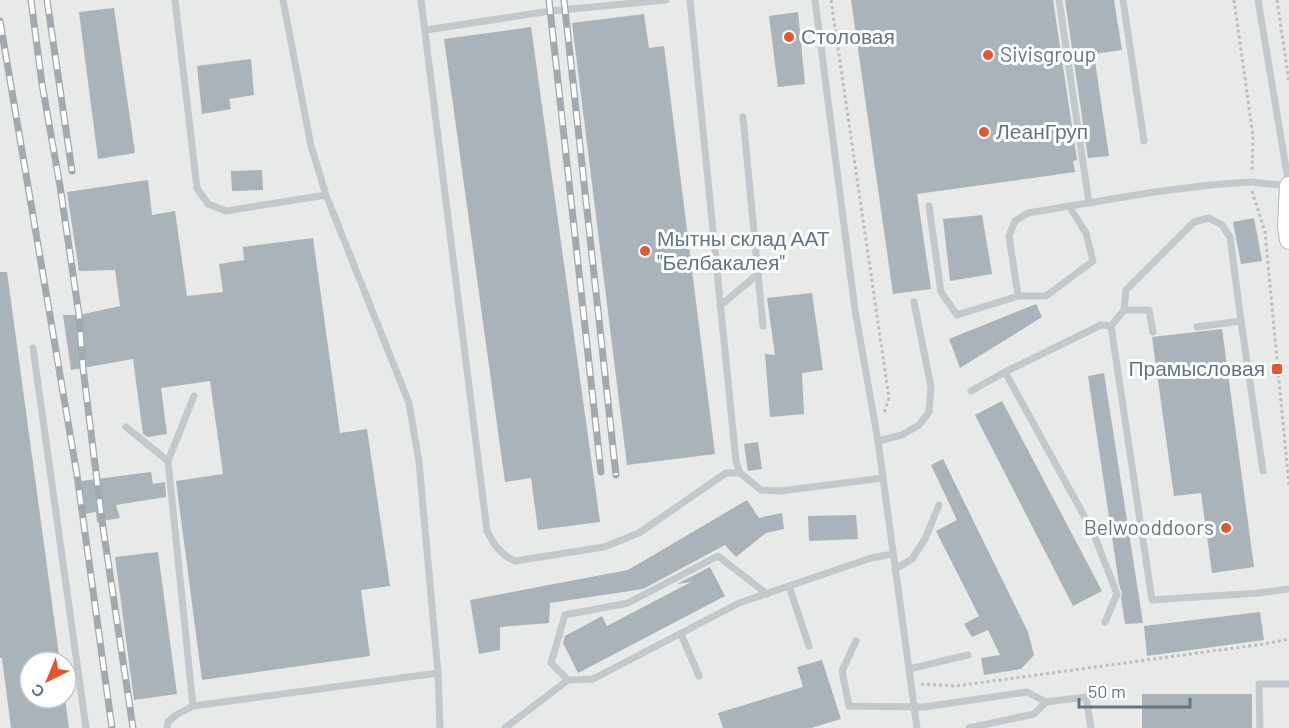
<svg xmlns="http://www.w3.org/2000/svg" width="1289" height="728" font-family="Barlow,sans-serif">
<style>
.built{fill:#e8e9e9;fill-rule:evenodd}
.building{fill:#aab3b9}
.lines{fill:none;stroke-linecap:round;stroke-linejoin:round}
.secondary-casing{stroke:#b3babf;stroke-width:20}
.path{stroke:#bbbfc2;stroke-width:3;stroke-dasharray:3 3;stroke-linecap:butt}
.service{stroke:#c3c8cc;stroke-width:7}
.secondary{stroke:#fff;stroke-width:18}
.rail-casing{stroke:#a2aab0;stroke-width:7}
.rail{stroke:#fff;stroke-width:4.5;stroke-dasharray:14;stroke-linecap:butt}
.poi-dot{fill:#e4572e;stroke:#fff;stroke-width:2}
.labels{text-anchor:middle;stroke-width:6;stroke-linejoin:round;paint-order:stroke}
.poi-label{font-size:21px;fill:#657683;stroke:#fff;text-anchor:start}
</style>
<rect width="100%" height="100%" fill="#fafaf8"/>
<!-- built -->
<path class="built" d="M0 0H1289V728H0ZM30 662H66V698H30Z"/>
<!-- building -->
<g class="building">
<polygon points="851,0 1053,0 1077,160 1073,161 1075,172 917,194 931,289 893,294"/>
<polygon points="1065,0 1114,0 1122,50 1094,54 1109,156 1088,158"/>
<polygon points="114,8 135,153 98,159 79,12"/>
<polygon points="798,12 805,84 778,87 769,16"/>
<polygon points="644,14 649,48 664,46 715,454 627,465 572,23"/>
<polygon points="531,27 600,522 538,530 531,478 505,482 444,39"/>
<polygon points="251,59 254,95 229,99 231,109 202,114 197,66"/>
<polygon points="262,170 263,190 232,191 231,171"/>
<polygon points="148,180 152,215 175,211 187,296 223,292 219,264 244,260 243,247 313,238 340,433 367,429 390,586 361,590 370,656 202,680 176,481 223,474 210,381 161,388 167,434 148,437 143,434 133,359 71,370 63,315 79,315 120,306 115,270 79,271 67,192"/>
<polygon points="982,215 992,274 950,281 943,219"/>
<polygon points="1254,218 1262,261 1241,264 1233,222"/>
<polygon points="0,272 7,272 60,662 30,662 30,698 65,698 69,728 11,728 2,658 0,658"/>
<polygon points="812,293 823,370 802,373 804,414 770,417 765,354 775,355 767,298"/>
<polygon points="1036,304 1042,317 960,368 949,339"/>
<polygon points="1222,329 1254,567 1212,573 1201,493 1174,496 1152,337"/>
<polygon points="1104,373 1143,623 1125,624 1121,598 1122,593 1119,584 1088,376"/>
<polygon points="1002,401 1102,591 1073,606 975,415"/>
<polygon points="758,442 762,469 748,471 744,444"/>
<polygon points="943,459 1028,632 1034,655 1021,669 984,675 981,658 1000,655 988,630 972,637 964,624 979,616 936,531 957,520 931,465"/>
<polygon points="151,472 153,484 165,482 166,497 116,505 120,518 97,522 96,512 84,514 81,481"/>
<polygon points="747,500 759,518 782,513 784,529 766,533 736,557 725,545 643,589 550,603 549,623 500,627 500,650 479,654 470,600 628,570"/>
<polygon points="856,515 858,539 809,541 808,516"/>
<polygon points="158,552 177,694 134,700 115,557"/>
<polygon points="710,567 725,596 578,673 563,643 565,636 602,616 607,626 691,582 677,584"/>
<polygon points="1260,612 1264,640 1147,656 1144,626"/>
<polygon points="822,660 841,719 811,728 723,728 718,713 803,687 797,667"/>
<rect x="1142" y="694" width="110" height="34"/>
</g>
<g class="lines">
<defs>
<polyline id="secondary" points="1289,186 1287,226 1289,240"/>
</defs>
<!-- secondary casing -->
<use href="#secondary" class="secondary-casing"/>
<!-- path -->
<g class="path">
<polyline points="831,0 889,398 884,413"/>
<polyline points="1234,0 1253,136 1252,173"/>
<polyline points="1277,0 1289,82"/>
<polyline points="1252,191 1265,232 1289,486"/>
<polyline points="921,684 956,686 1264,644 1289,639"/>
</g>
<!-- service -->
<g class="service">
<polyline points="175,0 197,188 208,204 226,211 326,195"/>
<polyline points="283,0 311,146 326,195 409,403 419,462 438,673 440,728"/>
<path d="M421 0 487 531C494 545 500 554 515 561L604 547 639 533 726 473H740"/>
<polyline points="690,0 736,461 740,473 761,490 780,491 883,478"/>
<polyline points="815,0 855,310 878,441 917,728"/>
<polyline points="1059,0 1089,203"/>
<polyline points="1123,0 1144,141"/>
<polyline points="426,30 550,11 666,0"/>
<polyline points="743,117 763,326"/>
<polyline points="929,206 941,292 957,315 1018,296 1009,236 1015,221 1028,213 1154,192 1210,185 1251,182 1289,186 1258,0"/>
<polyline points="1018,296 1046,296 1093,261 1086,233 1069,206"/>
<polyline points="720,306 758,274"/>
<polyline points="1124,310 1126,290 1194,222 1209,218 1222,225 1230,237 1241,321"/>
<polyline points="1111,326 1124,310 1149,310 1153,332"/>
<polyline points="1197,327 1241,321 1263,471"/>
<polyline points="33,348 86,728"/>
<polyline points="971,391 1005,372"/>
<polyline points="126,427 168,461 193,706"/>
<polyline points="878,441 902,435 919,425 929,412 931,387 914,302"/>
<polyline points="168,461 194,396"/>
<polyline points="895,569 912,559 925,539 939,505"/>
<polyline points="789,586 809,646"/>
<polyline points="767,594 718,556 628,603 565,615 551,663 568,680 593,679 739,603 871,558 893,554"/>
<polyline points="1105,622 1117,594 1093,532 1005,372 1101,325 1111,326 1152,600 1258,593 1289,589"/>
<polyline points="681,634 699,676"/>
<polyline points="856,641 842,671 849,706 924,707 1027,692 1046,702"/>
<polyline points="909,669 968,655"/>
<polyline points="167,728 168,722 176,715 193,706 438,673"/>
<polyline points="505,728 568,680"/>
<polyline points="969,728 1034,714 1046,702 1086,697 1091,728"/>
<polyline points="1260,728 1259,684 1289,684"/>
</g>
<!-- secondary -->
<use href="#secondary" class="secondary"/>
<defs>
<g id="rail">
<polyline points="31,0 42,84 60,186 79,315 83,368 102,521 133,728"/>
<polyline points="47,0 72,171"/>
<polyline points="549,0 601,472"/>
<polyline points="564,0 616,475"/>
<polyline points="0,21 77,475 112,728"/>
</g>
</defs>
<!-- rail casing -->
<use href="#rail" class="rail-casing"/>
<!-- rail -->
<use href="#rail" class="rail"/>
</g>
<!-- markers -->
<g class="poi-dot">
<circle cx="789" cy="37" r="6"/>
<circle cx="988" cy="55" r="6"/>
<circle cx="984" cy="132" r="6"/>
<circle cx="645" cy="251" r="6"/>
<rect x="1271" y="363" width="12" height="12" rx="3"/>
<circle cx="1226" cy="528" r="6"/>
</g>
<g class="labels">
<!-- poi labels -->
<g class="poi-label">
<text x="801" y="44">Столовая</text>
<text x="1000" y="62">Sivisgroup</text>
<text x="996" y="139">ЛеанГруп</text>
<text x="657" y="246">Мытны склад ААТ<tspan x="657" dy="24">"Белбакалея"</tspan></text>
<text x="1265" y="376" text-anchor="end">Прамысловая</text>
<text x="1214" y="535" text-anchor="end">Belwooddoors</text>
</g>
</g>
<!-- north arrow -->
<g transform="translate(48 680) rotate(223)"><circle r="28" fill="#ffffff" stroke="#c1c8cd" stroke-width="1.5"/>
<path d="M0-4.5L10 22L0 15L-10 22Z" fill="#e4572e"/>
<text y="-9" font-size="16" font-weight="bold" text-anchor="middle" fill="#657683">С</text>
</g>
<!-- scale -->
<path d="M1079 698v9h111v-9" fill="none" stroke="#657683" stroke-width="3"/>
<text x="1088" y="698" font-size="18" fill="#657683" stroke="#ffffff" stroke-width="4.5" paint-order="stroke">50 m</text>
</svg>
